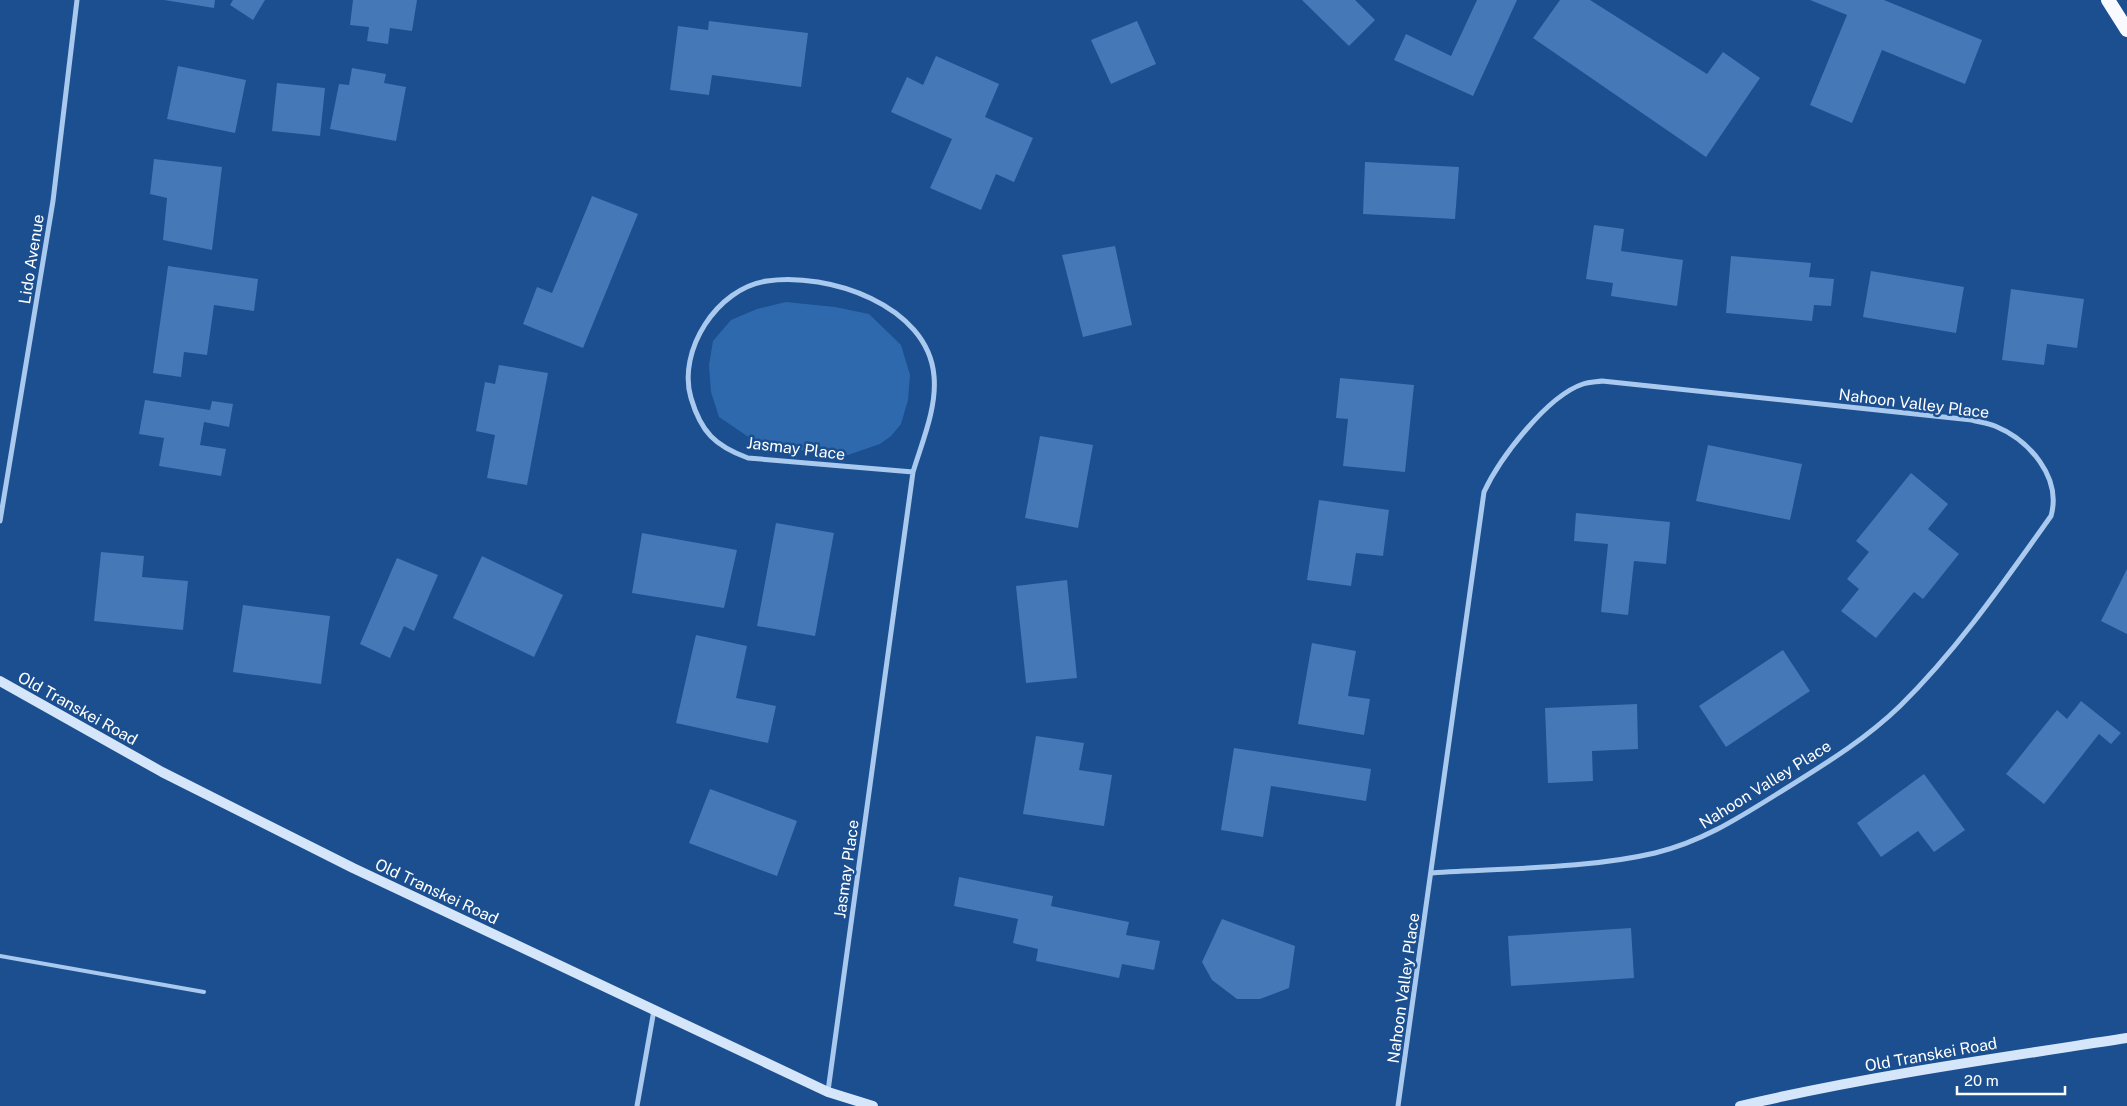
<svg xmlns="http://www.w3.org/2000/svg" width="2127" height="1106" font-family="'Public Sans',sans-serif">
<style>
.green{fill:#2e69ad}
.building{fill:#4478b7}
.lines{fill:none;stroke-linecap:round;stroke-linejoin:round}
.service{stroke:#a9c9ee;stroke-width:4}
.minor{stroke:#a9c9ee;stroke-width:5}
.secondary{stroke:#d6e6fa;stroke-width:10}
.trunk{stroke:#f8faff;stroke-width:14}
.labels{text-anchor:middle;stroke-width:5;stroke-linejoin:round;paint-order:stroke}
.street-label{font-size:16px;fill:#fff;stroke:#1b4f8f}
</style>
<rect width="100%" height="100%" fill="#1b4f8f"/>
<!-- green -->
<polygon class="green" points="786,302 835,307 869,314 901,345 910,375 908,400 901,424 891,436 880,444 848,455 800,450 750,438 719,417 711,392 709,365 713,341 731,320 757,309"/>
<!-- building -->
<g class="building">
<polygon points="164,0 215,0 214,8"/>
<polygon points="233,0 265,0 253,20 230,5"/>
<polygon points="353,0 417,0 412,31 390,28 388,44 367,41 369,27 350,25"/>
<polygon points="1302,0 1355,0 1375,20 1349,46"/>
<polygon points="1477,0 1517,0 1473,96 1394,60 1406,34 1451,56"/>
<polygon points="1560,0 1590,0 1707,74 1723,52 1760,78 1706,157 1533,38"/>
<polygon points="1810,0 1884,0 1982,40 1965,84 1882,50 1852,123 1810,105 1847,15"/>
<polygon points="709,21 808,33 801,87 712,75 709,95 670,90 678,26 708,30"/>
<polygon points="1137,21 1156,64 1111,84 1091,40"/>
<polygon points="936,56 999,84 985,117 1033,138 1014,182 996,174 981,210 930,188 952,139 891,112 907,77 923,85"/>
<polygon points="178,66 246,80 235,133 167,119"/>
<polygon points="352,68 386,74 384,83 406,87 396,141 330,129 339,84 349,85"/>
<polygon points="277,83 325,88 320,136 272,131"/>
<polygon points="154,159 222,167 212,250 163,240 167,198 150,194"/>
<polygon points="1365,162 1459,167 1455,219 1363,214"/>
<polygon points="592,196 638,214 583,348 523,324 537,287 552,293"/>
<polygon points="1594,225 1624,229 1621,251 1683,260 1677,306 1611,296 1613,283 1586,279"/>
<polygon points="1115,246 1132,325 1083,337 1062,255"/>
<polygon points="1731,256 1811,263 1809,277 1834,279 1831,306 1814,305 1812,321 1726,313"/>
<polygon points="168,266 258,279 254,311 214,305 207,355 184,352 181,377 153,373"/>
<polygon points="1871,271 1964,287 1956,333 1863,317"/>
<polygon points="2011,289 2084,299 2077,348 2047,344 2044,365 2002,360"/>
<polygon points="499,365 548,373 527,485 487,478 495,435 476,431 485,382 495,384"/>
<polygon points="1340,378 1414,385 1405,472 1343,466 1348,419 1336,418"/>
<polygon points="145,400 210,410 212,401 233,404 229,427 204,422 200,445 226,449 221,476 159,466 164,438 139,434"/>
<polygon points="1040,436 1093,445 1078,528 1025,518"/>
<polygon points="1708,445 1802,464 1790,520 1696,501"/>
<polygon points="1911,473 1948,504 1928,529 1959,554 1923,599 1914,592 1876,638 1841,611 1859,589 1847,579 1869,552 1856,541"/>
<polygon points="1319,500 1389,510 1383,556 1356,553 1351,586 1307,580"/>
<polygon points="1576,513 1670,522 1666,564 1634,561 1628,615 1601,612 1608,544 1574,541"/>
<polygon points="776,523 834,533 815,636 757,626"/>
<polygon points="642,533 737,550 724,608 632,593"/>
<polygon points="101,552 144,556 142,577 188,581 183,630 94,621"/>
<polygon points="482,556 563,595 534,657 453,618"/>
<polygon points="397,558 438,575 414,631 404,626 390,658 360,644"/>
<polygon points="2127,569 2127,634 2101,621"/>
<polygon points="1067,580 1077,678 1026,683 1016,586"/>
<polygon points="243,605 330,616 321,684 233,672"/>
<polygon points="696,635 747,646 736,698 776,706 768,743 676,723"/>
<polygon points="1312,643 1356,651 1348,696 1370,699 1364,735 1298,724"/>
<polygon points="1783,650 1810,691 1726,747 1699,706"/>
<polygon points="2081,701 2121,733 2111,744 2099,734 2044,804 2006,774 2057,710 2067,719"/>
<polygon points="1637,704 1638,749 1592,751 1593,781 1548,783 1545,708"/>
<polygon points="1036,736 1084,743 1079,770 1112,775 1104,826 1023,814"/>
<polygon points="1234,748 1371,769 1366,801 1271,786 1263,837 1221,830"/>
<polygon points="1924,774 1965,830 1934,852 1918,831 1881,857 1857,823"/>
<polygon points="710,789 797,821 777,876 689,843"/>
<polygon points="959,877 1053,896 1051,906 1129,922 1126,935 1160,941 1154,970 1122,964 1119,978 1036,961 1038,949 1013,943 1018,919 954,906"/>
<polygon points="1222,919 1295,946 1289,988 1260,999 1237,999 1212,980 1202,962"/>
<polygon points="1631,928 1634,978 1511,986 1508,936"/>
</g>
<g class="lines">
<!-- service -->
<polyline class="service" points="0,956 204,992"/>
<!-- minor -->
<g class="minor">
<polyline points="0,521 53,201 77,0"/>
<path d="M828 1091 913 472C922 442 937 408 934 376 928 305 828 272 767 281 717 288 677 351 691 398 701 432 715 446 748 458L913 472"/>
<polyline points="637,1106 654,1010"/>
<path d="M1398 1106 1484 492C1500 458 1547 396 1583 384 1589 382 1596 382 1602 381L1972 420C1979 422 1988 423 1995 426 2029 440 2062 477 2051 516 2004 582 1958 649 1900 706 1864 741 1820 767 1777 794 1737 819 1701 842 1655 853 1587 869 1503 868 1432 873"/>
</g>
<!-- secondary -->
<g class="secondary">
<polyline points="0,681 162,772 353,868 828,1092 873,1106"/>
<path d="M1740 1106C1868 1076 1998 1058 2127 1038"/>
</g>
<!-- trunk -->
<polyline class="trunk" points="2108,0 2127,30"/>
</g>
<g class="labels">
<!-- street labels -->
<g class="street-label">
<text transform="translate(31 259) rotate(-81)" y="6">Lido Avenue</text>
<text transform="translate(1914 403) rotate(7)" y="6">Nahoon Valley Place</text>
<text transform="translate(796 448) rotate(7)" y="6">Jasmay Place</text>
<text transform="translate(78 708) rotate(29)" y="6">Old Transkei Road</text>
<text transform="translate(1765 784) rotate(-32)" y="6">Nahoon Valley Place</text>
<text transform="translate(846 869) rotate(-82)" y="6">Jasmay Place</text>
<text transform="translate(437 891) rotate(25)" y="6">Old Transkei Road</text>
<text transform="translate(1403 988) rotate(-82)" y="6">Nahoon Valley Place</text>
<text transform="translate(1931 1054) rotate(-10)" y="6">Old Transkei Road</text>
</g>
</g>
<!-- scale -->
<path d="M1957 1086v8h108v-8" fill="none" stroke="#ffffff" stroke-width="2.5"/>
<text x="1964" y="1086" font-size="15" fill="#ffffff" stroke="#1b4f8f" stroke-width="4" paint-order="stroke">20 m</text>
</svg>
